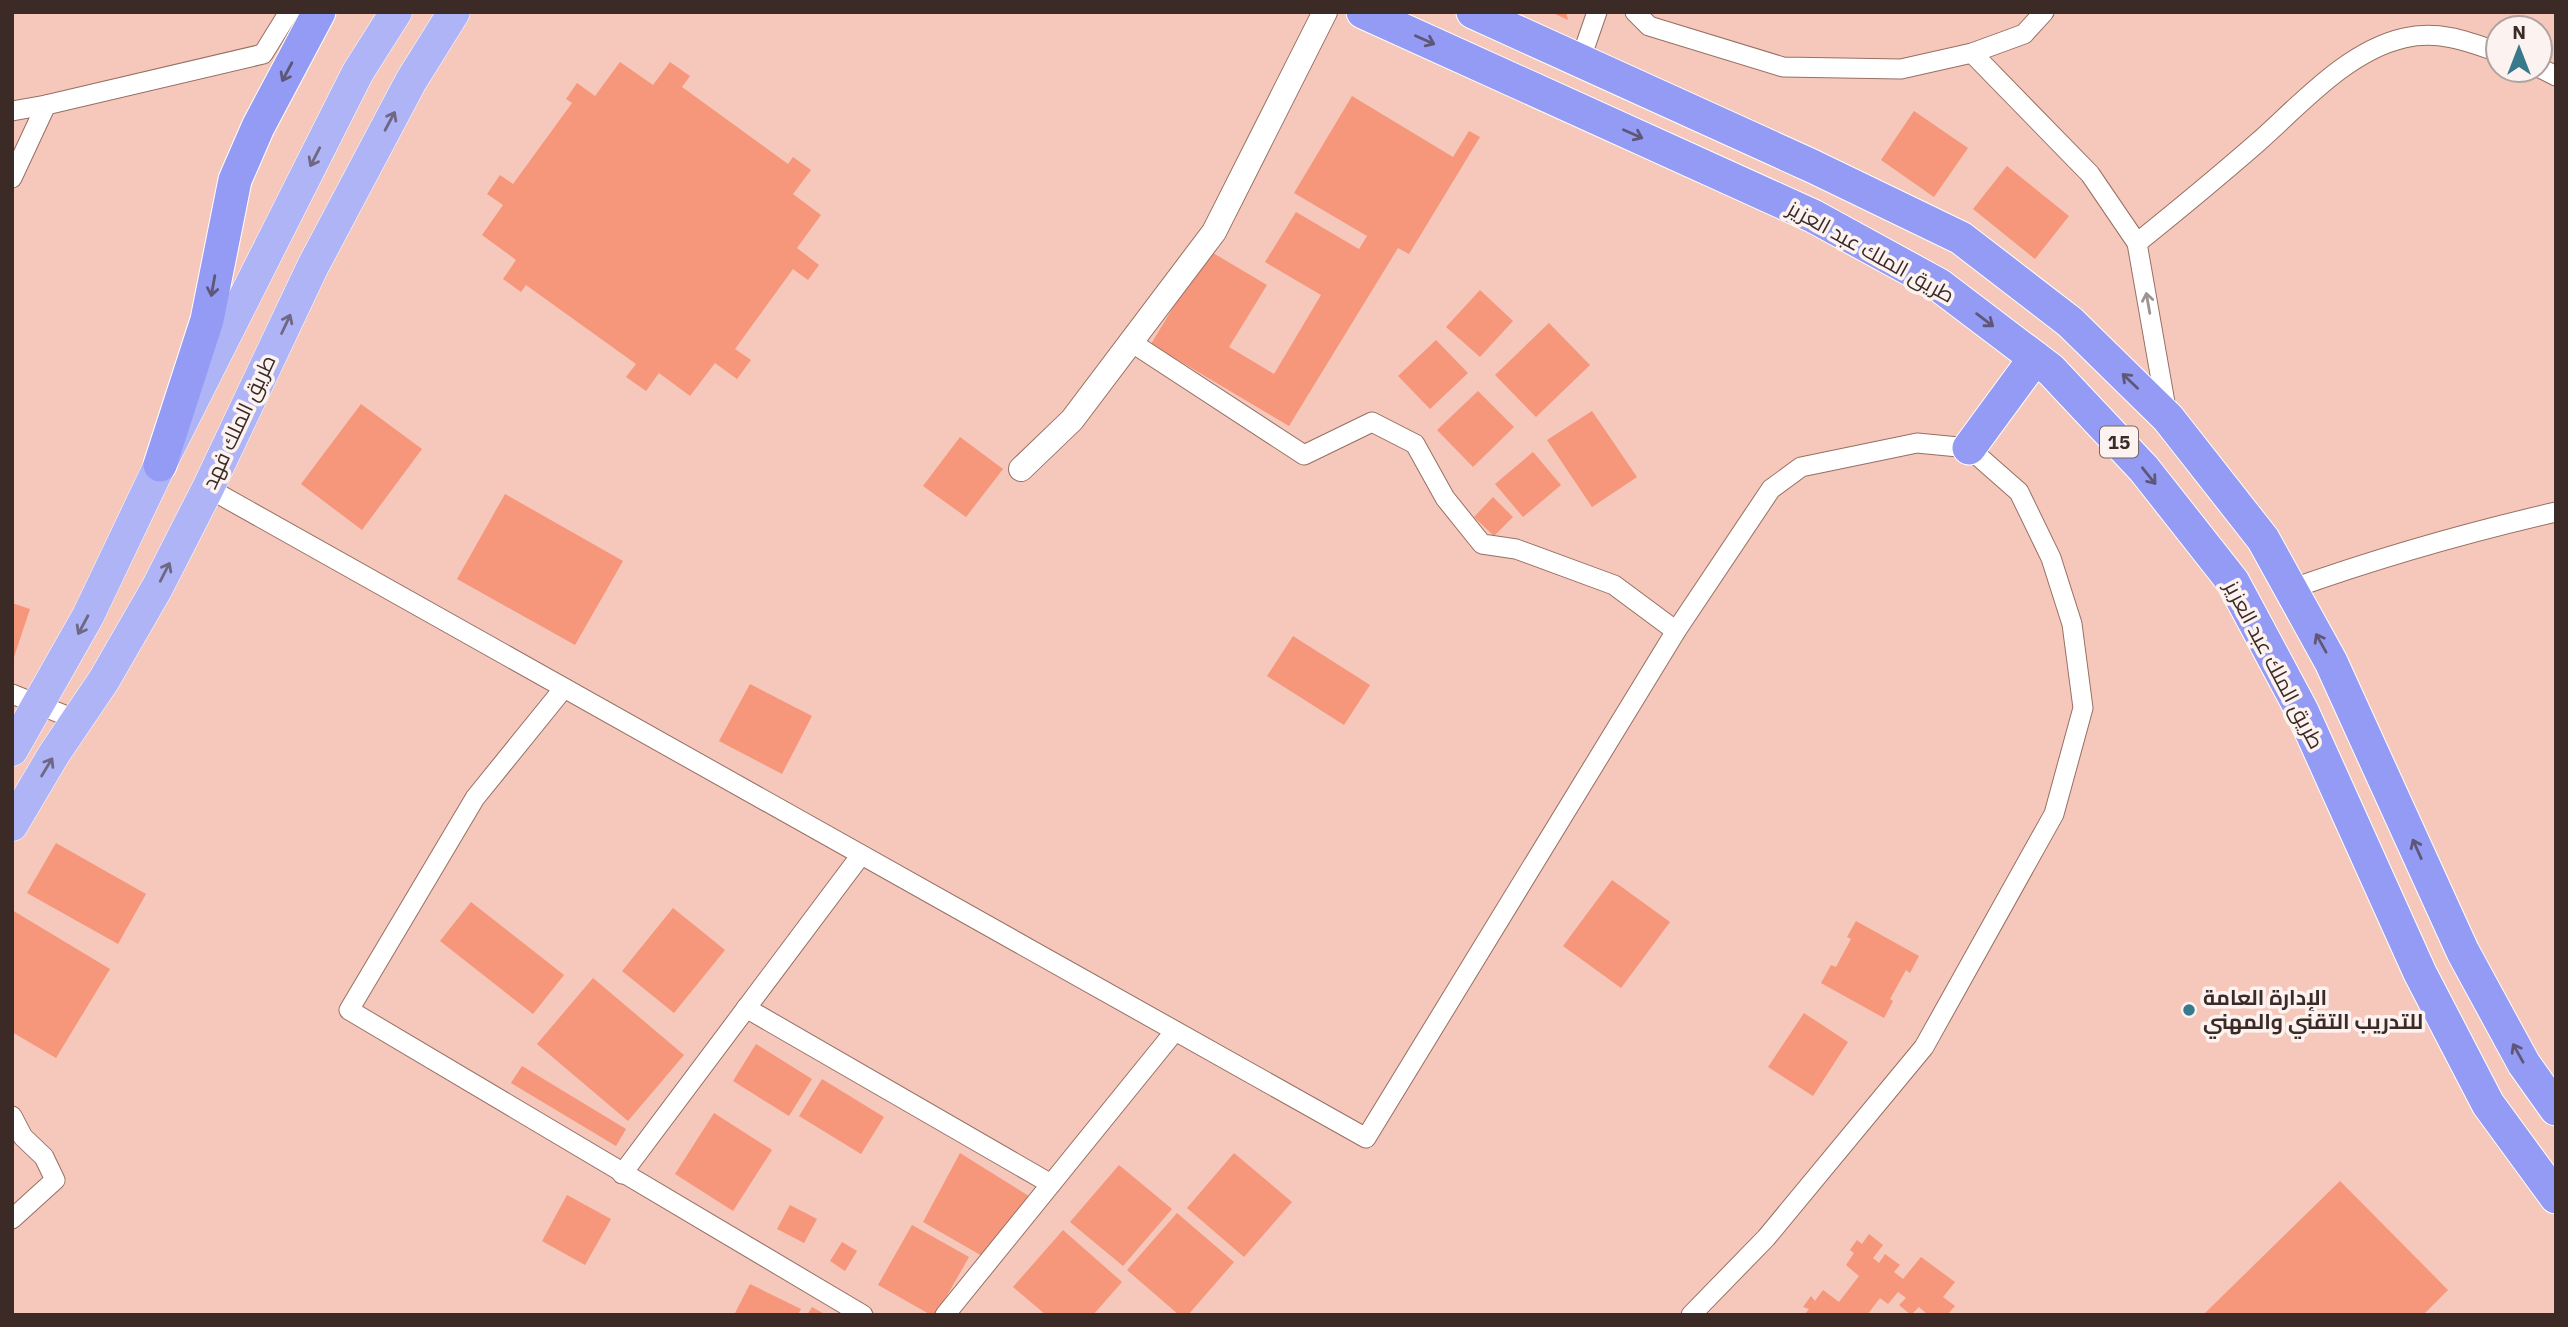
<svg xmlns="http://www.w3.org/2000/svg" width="2568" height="1327" font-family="'IBM Plex Sans',Cairo,sans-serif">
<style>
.building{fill:#f6967a}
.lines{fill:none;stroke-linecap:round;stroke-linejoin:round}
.minor-casing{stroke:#976f63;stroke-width:21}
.tertiary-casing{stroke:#976f63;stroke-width:26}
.primary-casing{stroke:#fff;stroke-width:33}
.trunk-casing{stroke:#fff;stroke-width:35}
.minor{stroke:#fff;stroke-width:19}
.tertiary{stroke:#fff;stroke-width:24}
.primary{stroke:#afb4f7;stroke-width:32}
.trunk{stroke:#949bf4;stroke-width:33}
.oneway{stroke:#5f5778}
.oneway2{stroke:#6f6884}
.oneway3{stroke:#9d9492}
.poi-dot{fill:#387a8c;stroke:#fcf2f0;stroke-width:2.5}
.labels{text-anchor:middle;stroke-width:7;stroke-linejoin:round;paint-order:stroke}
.shield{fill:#fcf2f0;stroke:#756662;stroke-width:2}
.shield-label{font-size:19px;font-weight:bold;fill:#3b2a25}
.street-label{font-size:21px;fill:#3b2a25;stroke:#fcf2f0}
.poi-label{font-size:21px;font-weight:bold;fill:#3b2a25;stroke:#fcf2f0;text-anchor:start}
</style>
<rect width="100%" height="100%" fill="#f5c8bb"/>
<!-- building -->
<g class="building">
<polygon points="1551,12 1566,12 1568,20"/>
<polygon points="620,62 653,85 670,62 690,76 682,87 788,164 793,157 811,170 793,194 821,215 797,248 819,265 808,280 793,269 735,349 751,360 737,379 715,363 690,396 659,373 646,391 626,377 636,364 526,285 521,292 503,279 516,260 482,235 503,205 487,194 500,175 513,184 572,103 566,99 577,83 595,96"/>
<polygon points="1352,96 1453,157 1469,131 1480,137 1409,254 1398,248 1289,426 1151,344 1208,250 1267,285 1229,347 1274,374 1321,295 1265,262 1296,212 1359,249 1367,236 1294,193"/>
<polygon points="1914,111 1968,148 1934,197 1881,160"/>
<polygon points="2007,166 2069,216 2035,259 1973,209"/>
<polygon points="1480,290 1513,321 1480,357 1446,327"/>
<polygon points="1549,323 1590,365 1536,417 1495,375"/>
<polygon points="1436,340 1468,373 1430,409 1398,376"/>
<polygon points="1478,391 1514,427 1473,467 1437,430"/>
<polygon points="361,404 422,449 362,530 301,484"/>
<polygon points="1592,411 1637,477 1592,507 1547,440"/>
<polygon points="960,437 1003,469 966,517 923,486"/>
<polygon points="1533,452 1561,485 1523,517 1495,484"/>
<polygon points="505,494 623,561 575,645 457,579"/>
<polygon points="1493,497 1513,517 1494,536 1474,517"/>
<polygon points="12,603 30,609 13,660 12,660"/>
<polygon points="1293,636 1370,685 1344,725 1267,676"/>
<polygon points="750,684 812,716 782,774 719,741"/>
<polygon points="56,843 146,894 118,944 27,893"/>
<polygon points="1612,880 1670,922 1621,988 1563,946"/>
<polygon points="471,902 564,975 533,1014 440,941"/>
<polygon points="673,908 725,950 674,1013 622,971"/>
<polygon points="12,910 110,969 56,1058 12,1032"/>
<polygon points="1856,921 1919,956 1910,973 1906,970 1890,999 1893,1001 1884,1018 1821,983 1831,965 1836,967 1851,939 1847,937"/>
<polygon points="593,978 684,1055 628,1121 537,1044"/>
<polygon points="1804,1013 1848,1042 1813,1096 1768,1067"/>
<polygon points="756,1044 812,1079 789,1116 733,1081"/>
<polygon points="522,1066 626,1129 616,1146 511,1083"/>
<polygon points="822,1079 884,1117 861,1154 799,1116"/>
<polygon points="714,1113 772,1150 733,1211 675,1174"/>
<polygon points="960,1153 1032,1198 984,1257 923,1222"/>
<polygon points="1234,1153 1292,1202 1244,1257 1187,1208"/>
<polygon points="1119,1165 1172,1209 1123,1266 1070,1222"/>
<polygon points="2340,1181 2448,1290 2423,1315 2203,1315"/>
<polygon points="567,1195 611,1219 585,1265 542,1241"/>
<polygon points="790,1205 817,1219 804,1243 777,1229"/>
<polygon points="1177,1213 1234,1262 1188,1315 1179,1315 1127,1270"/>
<polygon points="912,1225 969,1257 936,1315 931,1315 878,1285"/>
<polygon points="1063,1230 1122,1282 1093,1315 1046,1315 1013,1287"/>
<polygon points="1869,1234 1883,1245 1873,1258 1879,1263 1885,1254 1900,1265 1894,1272 1903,1279 1921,1257 1955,1282 1943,1297 1955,1306 1947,1315 1928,1315 1919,1307 1911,1315 1899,1305 1906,1298 1898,1292 1888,1304 1880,1298 1867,1315 1804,1315 1809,1309 1803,1307 1811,1296 1815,1301 1823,1290 1839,1302 1859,1276 1846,1265 1854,1253 1850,1250 1857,1240 1862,1244"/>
<polygon points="842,1242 857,1251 845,1271 830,1261"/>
<polygon points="750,1284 801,1309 798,1315 734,1315"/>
<polygon points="812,1307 826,1315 807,1315"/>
</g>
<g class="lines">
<defs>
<g id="minor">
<polyline points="1635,12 1649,26 1783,67 1901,69 1972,53 2024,34 2044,12"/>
<polyline points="1972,53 2090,174 2137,243 2167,414"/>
<polyline points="1580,61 1597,12"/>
<polyline points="2540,68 2556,76"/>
<polyline points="12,111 46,105 263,54 289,12"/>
<polyline points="12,178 46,105"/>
<path d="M2137 243C2178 210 2218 177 2257 143 2300 105 2347 51 2404 38 2438 30 2467 41 2498 52"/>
<polyline points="1131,342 1304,455 1372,422 1415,444 1445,498 1482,544 1516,549 1614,585 1676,631"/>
<polyline points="208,488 1366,1138 1676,631 1771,489 1801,467 1917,443 1969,448 2019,492 2051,558 2072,624 2083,708 2054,814 1924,1047 1766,1238 1691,1315"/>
<path d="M2291 589C2378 558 2465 533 2556 512"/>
<polyline points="564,688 475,798 349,1010 863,1315"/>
<polyline points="12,694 77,720"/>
<polyline points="746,1008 1051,1184"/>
<polyline points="12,1116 23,1137 44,1157 55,1180 12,1219"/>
<polyline points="622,1174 861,855"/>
<polyline points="945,1315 1175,1031"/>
</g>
<polyline id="tertiary" points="1021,469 1072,420 1214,232 1325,12"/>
<g id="primary">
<polyline points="12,750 88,616 160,465 358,72 396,12"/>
<polyline points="12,825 54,754 104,680 157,588 208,488 313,266 411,81 454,12"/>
</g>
<g id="trunk">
<polyline points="1363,12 1813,216 1939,285 2051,370 2144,469 2233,582 2302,711 2420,973 2488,1104 2556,1197"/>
<polyline points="1473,12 1812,166 1961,238 2070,322 2168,418 2263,539 2331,662 2463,952 2524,1064 2556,1109"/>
<polyline points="1969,448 2035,358"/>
<polyline points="160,465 207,320 235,180 258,127 319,12"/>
</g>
</defs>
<!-- minor casing -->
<use href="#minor" class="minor-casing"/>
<!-- tertiary casing -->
<use href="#tertiary" class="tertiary-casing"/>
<!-- primary casing -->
<use href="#primary" class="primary-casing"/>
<!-- trunk casing -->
<use href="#trunk" class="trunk-casing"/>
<!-- minor -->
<use href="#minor" class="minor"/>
<!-- tertiary -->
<use href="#tertiary" class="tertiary"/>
<!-- primary -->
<use href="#primary" class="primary"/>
<!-- trunk -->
<use href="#trunk" class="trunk"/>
</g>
<!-- one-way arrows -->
<defs><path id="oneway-shaft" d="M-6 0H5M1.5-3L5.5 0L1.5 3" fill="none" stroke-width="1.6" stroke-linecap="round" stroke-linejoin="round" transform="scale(1.75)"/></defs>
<g class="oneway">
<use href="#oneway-shaft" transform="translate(1425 40) rotate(24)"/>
<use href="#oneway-shaft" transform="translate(287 72) rotate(118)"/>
<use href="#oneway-shaft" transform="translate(1633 134) rotate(24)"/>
<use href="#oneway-shaft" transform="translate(213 286) rotate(100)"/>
<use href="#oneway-shaft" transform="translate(1985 320) rotate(37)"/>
<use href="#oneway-shaft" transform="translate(2130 381) rotate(-136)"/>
<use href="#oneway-shaft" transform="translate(2149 476) rotate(51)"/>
<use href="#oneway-shaft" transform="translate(2321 643) rotate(-119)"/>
<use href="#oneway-shaft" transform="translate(2417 849) rotate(-114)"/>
<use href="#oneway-shaft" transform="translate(2518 1053) rotate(-119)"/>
</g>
<g class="oneway2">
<use href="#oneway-shaft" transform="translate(390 121) rotate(-62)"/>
<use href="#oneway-shaft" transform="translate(315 157) rotate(117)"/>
<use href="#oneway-shaft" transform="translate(286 324) rotate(-65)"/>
<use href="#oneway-shaft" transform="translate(165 572) rotate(-63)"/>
<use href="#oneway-shaft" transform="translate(83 625) rotate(118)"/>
<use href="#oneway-shaft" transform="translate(47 767) rotate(-59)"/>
</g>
<use class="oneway3" href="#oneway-shaft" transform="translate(2148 303) rotate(-100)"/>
<!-- markers -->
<circle class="poi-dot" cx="2189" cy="1010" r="7"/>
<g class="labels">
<!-- shield labels -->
<rect class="shield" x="2100" y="426.5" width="38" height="31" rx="5"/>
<g class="shield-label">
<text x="2119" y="449">15</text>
</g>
<!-- street labels -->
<g class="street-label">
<text transform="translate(1871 252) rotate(29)" y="7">طريق الملك عبد العزيز</text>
<text transform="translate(239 422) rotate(-65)" y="7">طريق الملك فهد</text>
<text transform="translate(2274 665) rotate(62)" y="7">طريق الملك عبد العزيز</text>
</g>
<!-- poi labels -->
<g class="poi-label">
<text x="2203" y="1005">الإدارة العامة<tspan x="2203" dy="24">للتدريب التقني والمهني</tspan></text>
</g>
</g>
<!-- border -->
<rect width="2568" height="1327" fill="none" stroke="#3b2a25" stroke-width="28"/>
<!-- north arrow -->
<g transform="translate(2519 49)"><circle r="33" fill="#fcf2f0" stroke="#afa29f" stroke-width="2"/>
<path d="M0-5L12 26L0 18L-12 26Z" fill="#387a8c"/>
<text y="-10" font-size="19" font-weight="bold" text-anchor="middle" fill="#3b2a25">N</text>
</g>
</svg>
